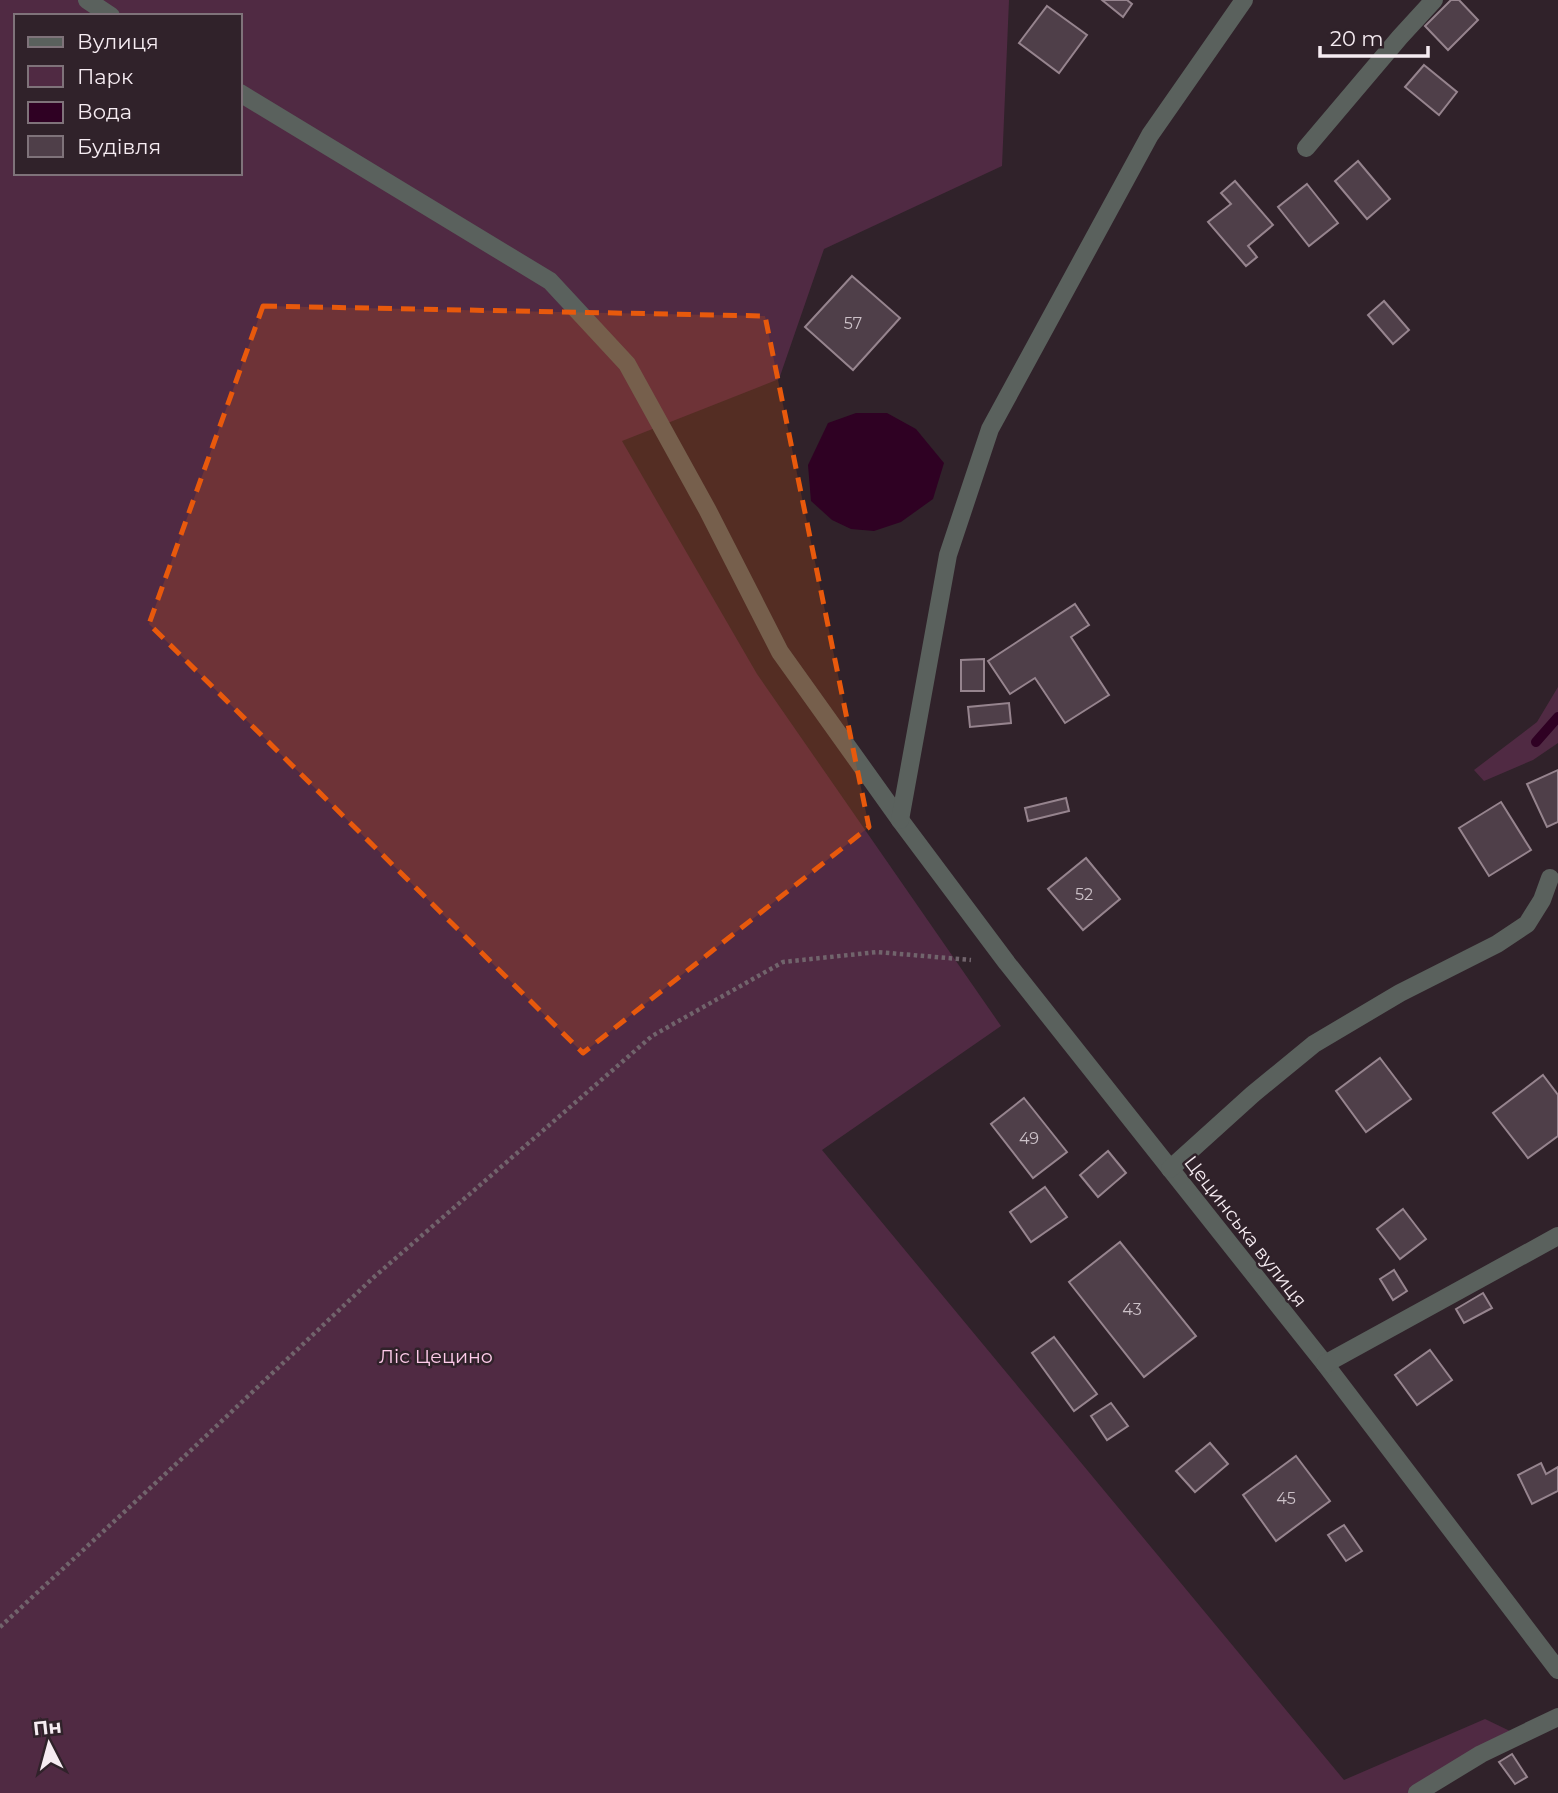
<svg xmlns="http://www.w3.org/2000/svg" width="1558" height="1793" font-family="Montserrat,sans-serif">
<style>
.green{fill:#502a43;fill-rule:evenodd}
.water{fill:#2f0123}
.lines{fill:none;stroke-linecap:round;stroke-linejoin:round}
.stream{stroke:#2f0123;stroke-width:10}
.building{fill:#4f3f49;stroke:#96848e;stroke-width:2}
.path{stroke:#71646c;stroke-width:4.5;stroke-dasharray:3.5 3.5;stroke-linecap:butt}
.minor{stroke:#5a615d;stroke-width:18}
.marked{fill:#e8590c;fill-opacity:0.2;stroke:#e8590c;stroke-width:5;stroke-dasharray:14 9;stroke-linejoin:round}
.labels{text-anchor:middle;stroke-width:5;stroke-linejoin:round;paint-order:stroke}
.number-label{font-size:16px;fill:#ccc1c8}
.street-label{font-size:19px;fill:#f6ecf2;stroke:#30222a}
.park-label{font-size:19px;fill:#fecbea;stroke:#30222a}
</style>
<rect width="100%" height="100%" fill="#30222a"/>
<!-- green -->
<g class="green">
<path d="M0 0H1009L1002 166 824 249 779 379 622 441 757 674 1001 1026 822 1150 1344 1780 1485 1719 1512 1732 1413 1793H0ZM16 16H240V173H16Z"/>
<polygon points="1558,687 1558,743 1533,760 1484,781 1474,770 1537,722"/>
</g>
<!-- water -->
<polygon class="water" points="856,413 887,413 916,429 944,463 933,499 901,522 874,531 851,529 832,520 811,501 808,465 828,423"/>
<g class="lines">
<!-- stream -->
<polyline class="stream" points="1536,742 1558,717"/>
</g>
<!-- building -->
<g class="building">
<polygon points="1102,0 1127,0 1132,4 1123,17"/>
<polygon points="1451,0 1459,0 1478,20 1448,50 1425,26"/>
<polygon points="1047,6 1087,35 1059,73 1019,43"/>
<polygon points="1424,65 1457,92 1439,115 1405,87"/>
<polygon points="1358,161 1390,199 1367,219 1335,181"/>
<polygon points="1235,181 1273,225 1248,246 1257,257 1246,266 1208,222 1231,204 1221,193"/>
<polygon points="1307,184 1338,223 1309,246 1278,207"/>
<polygon points="852,276 900,318 853,370 805,327"/>
<polygon points="1384,301 1409,330 1393,344 1368,315"/>
<polygon points="1075,604 1089,625 1071,637 1109,695 1065,723 1035,678 1010,694 988,661"/>
<polygon points="984,659 984,691 961,691 961,660"/>
<polygon points="1009,703 1011,723 970,727 968,707"/>
<polygon points="1558,770 1558,822 1547,827 1527,784"/>
<polygon points="1066,798 1069,811 1028,821 1025,808"/>
<polygon points="1501,802 1531,850 1489,876 1459,828"/>
<polygon points="1086,858 1120,899 1083,930 1048,889"/>
<polygon points="1380,1058 1411,1099 1366,1132 1336,1091"/>
<polygon points="1543,1075 1558,1095 1558,1136 1528,1158 1493,1113"/>
<polygon points="1024,1098 1067,1152 1033,1178 991,1124"/>
<polygon points="1108,1151 1126,1173 1098,1197 1080,1175"/>
<polygon points="1045,1187 1067,1217 1031,1242 1010,1212"/>
<polygon points="1403,1209 1426,1239 1400,1259 1377,1229"/>
<polygon points="1120,1242 1196,1336 1144,1377 1069,1282"/>
<polygon points="1394,1270 1407,1291 1393,1300 1380,1279"/>
<polygon points="1483,1293 1492,1308 1464,1323 1456,1309"/>
<polygon points="1054,1337 1097,1394 1074,1411 1032,1353"/>
<polygon points="1430,1350 1452,1380 1417,1405 1395,1375"/>
<polygon points="1111,1403 1128,1426 1107,1440 1091,1416"/>
<polygon points="1210,1443 1228,1464 1195,1492 1176,1471"/>
<polygon points="1296,1456 1330,1501 1276,1541 1243,1495"/>
<polygon points="1541,1463 1546,1474 1558,1467 1558,1491 1532,1504 1518,1475"/>
<polygon points="1344,1525 1362,1551 1346,1561 1328,1535"/>
<polygon points="1512,1754 1527,1777 1515,1784 1499,1762"/>
</g>
<g class="lines">
<!-- path -->
<polyline class="path" points="0,1627 189,1452 374,1277 652,1036 783,962 877,952 971,960"/>
<!-- minor -->
<g class="minor">
<polyline points="87,0 111,16"/>
<polyline points="240,93 550,281 627,364 707,509 780,652 900,820 1007,963 1325,1364 1558,1670"/>
<polyline points="1306,148 1400,37 1434,0"/>
<polyline points="900,820 948,555 990,429 1150,135 1244,0"/>
<polyline points="1170,1169 1253,1094 1314,1044 1400,993 1497,944 1527,924 1542,900 1550,878"/>
<polyline points="1325,1364 1558,1236"/>
<polyline points="1417,1793 1481,1754 1558,1717"/>
</g>
</g>
<!-- marked area -->
<path class="marked" d="M263 306 765 316 869 827 583 1053 149 624Z"/>
<g class="labels">
<!-- number labels -->
<g class="number-label">
<text x="853" y="329">57</text>
<text x="1084" y="900">52</text>
<text x="1029" y="1144">49</text>
<text x="1132" y="1315">43</text>
<text x="1286" y="1504">45</text>
</g>
<!-- street labels -->
<g class="street-label">
<text transform="translate(1246 1231) rotate(52)" y="7">Цецинська вулиця</text>
</g>
<!-- park labels -->
<g class="park-label">
<text x="436" y="1363">Ліс Цецино</text>
</g>
</g>
<!-- legend -->
<rect x="14" y="14" width="228" height="161" fill="#30222a" stroke="#7f737a" stroke-width="2"/>
<rect x="28" y="37" width="35" height="10" fill="#5a615d" stroke="#7f737a" stroke-width="2"/>
<text x="77" y="49" font-size="21" fill="#f6ecf2">Вулиця</text>
<rect x="28" y="66" width="35" height="21" fill="#502a43" stroke="#7f737a" stroke-width="2"/>
<text x="77" y="84" font-size="21" fill="#f6ecf2">Парк</text>
<rect x="28" y="102" width="35" height="21" fill="#2f0123" stroke="#7f737a" stroke-width="2"/>
<text x="77" y="119" font-size="21" fill="#f6ecf2">Вода</text>
<rect x="28" y="136" width="35" height="21" fill="#4f3f49" stroke="#7f737a" stroke-width="2"/>
<text x="77" y="154" font-size="21" fill="#f6ecf2">Будівля</text>
<!-- north arrow -->
<g transform="translate(49 1744) rotate(354)" stroke="#30222a" stroke-width="5" paint-order="stroke">
<path d="M0-5L12 26L0 18L-12 26Z" fill="#f6ecf2"/>
<text y="-10" font-size="19" font-weight="bold" text-anchor="middle" fill="#f6ecf2">Пн</text>
</g>
<!-- scale -->
<path d="M1320 46v10h108v-10" fill="none" stroke="#f6ecf2" stroke-width="3.5"/>
<text x="1330" y="46" font-size="21" fill="#f6ecf2" stroke="#30222a" stroke-width="5" paint-order="stroke">20 m</text>
</svg>
